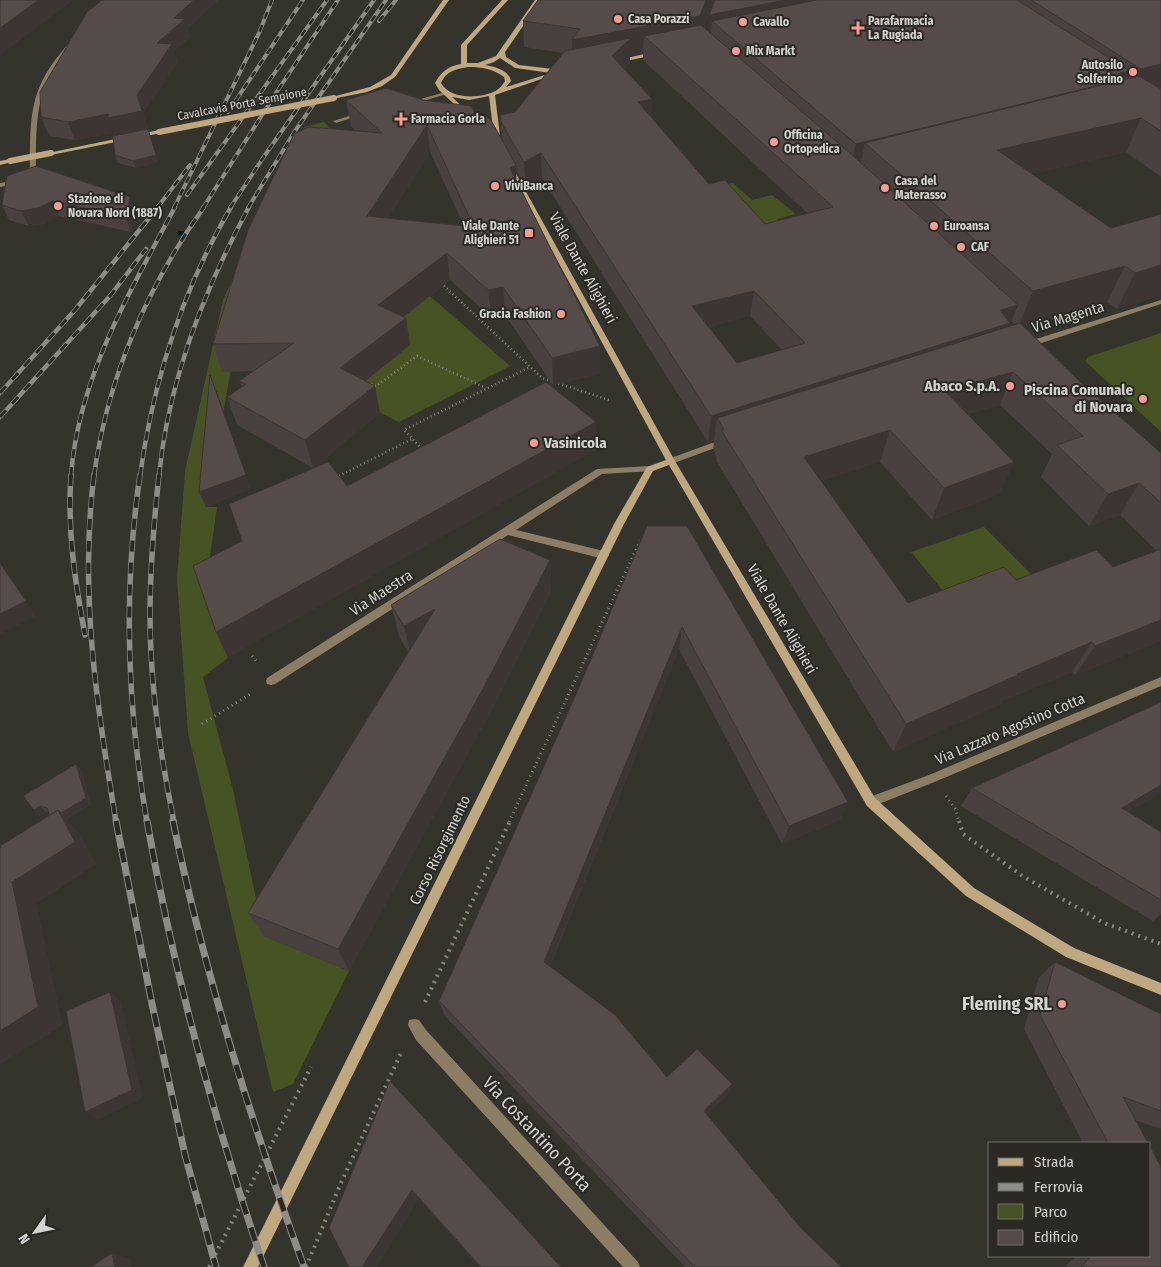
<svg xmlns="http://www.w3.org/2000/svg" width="1161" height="1267" font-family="'Fira Sans Condensed',sans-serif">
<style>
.green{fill:#475322}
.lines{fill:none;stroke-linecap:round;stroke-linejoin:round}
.stream{fill:#002033;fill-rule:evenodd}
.path-far2{stroke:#878681;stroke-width:2.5;stroke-dasharray:1 3;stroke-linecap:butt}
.path-far1{stroke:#878681;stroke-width:3;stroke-dasharray:1 4;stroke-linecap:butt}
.path{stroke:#878681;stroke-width:4;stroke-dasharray:2 5;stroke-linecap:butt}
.minor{fill:#8c7e65;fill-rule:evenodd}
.tertiary{fill:#8c7e65;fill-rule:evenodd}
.secondary{fill:#bfa880;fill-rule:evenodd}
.rail-far3-casing{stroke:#8d8c87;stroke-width:4}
.rail-far2-casing{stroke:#8d8c87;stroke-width:4.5}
.rail-far1-casing{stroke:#8d8c87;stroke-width:5.5}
.rail-casing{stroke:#8d8c87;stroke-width:7}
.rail-far3{stroke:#2a2923;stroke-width:2.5;stroke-dasharray:7;stroke-linecap:butt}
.rail-far2{stroke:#2a2923;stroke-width:3;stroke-dasharray:9;stroke-linecap:butt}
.rail-far1{stroke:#2a2923;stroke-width:4;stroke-dasharray:11;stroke-linecap:butt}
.rail{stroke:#2a2923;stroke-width:5;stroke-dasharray:14;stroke-linecap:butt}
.secondary-bridge{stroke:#bfa880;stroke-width:6}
.wall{fill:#494140;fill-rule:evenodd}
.shaded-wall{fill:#3c3534}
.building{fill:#554c4a;stroke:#3c3534;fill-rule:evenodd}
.poi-dot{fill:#f59c96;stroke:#2a2923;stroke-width:2}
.labels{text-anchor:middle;stroke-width:4;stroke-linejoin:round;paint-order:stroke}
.far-poi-label{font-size:12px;font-weight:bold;fill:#d4d3cf;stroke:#2a2923;text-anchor:start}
.far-street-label{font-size:12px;fill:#d4d3cf;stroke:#2a2923}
.street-label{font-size:15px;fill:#d4d3cf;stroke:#2a2923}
.poi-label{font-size:15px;font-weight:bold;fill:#d4d3cf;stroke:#2a2923;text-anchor:end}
.near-poi-label{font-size:18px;font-weight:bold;fill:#d4d3cf;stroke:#2a2923;text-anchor:end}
.near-street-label{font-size:18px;fill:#d4d3cf;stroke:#2a2923}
</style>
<rect width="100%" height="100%" fill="#34332c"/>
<!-- green -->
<g class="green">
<polygon points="324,122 332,130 247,282 206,507 217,507 205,592 228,658 203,677 233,790 264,936 349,971 293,1084 273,1092 188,733 177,579 185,471 223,300 304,127"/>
<polygon points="733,183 752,200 772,195 796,214 777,219 813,258 795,262 725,185"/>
<polygon points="430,296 510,366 399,422 341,393 401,311 408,313"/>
<polygon points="1161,333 1161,432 1085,361 1088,357"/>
<polygon points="984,527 1040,583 969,622 911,552"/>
</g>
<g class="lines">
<!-- stream -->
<polygon class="stream" points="178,231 184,231 187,234 180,236 177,233"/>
<!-- path-far2 -->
<g class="path-far2">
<polyline points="441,283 542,378 609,400"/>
<polyline points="371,384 376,386 417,356 486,388"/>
<polyline points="422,449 404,430 530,367"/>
<polyline points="339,476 412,439"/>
</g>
<!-- path-far1 -->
<g class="path-far1">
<polyline points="337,477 341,475"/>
<polyline points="252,656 257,662"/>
<polyline points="202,724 252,693"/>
<polyline points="946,796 956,810 959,822"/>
<polyline points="509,822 640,541"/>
</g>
<!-- path -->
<g class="path">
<polyline points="959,821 963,834 1024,877 1104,923 1161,944"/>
<polyline points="425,1002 510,821"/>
<polyline points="209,1267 311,1067"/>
<polyline points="306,1267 340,1185 401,1053"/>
</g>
<!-- minor -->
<g class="minor">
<polygon points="445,92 450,93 410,105 407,103"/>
<polygon points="359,113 364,114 336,123 333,121"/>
<polygon points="1161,300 1161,304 1029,347 1023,347 1022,345 1023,343"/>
<polygon points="726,438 730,441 729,443 671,464 667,461 668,459"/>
<polygon points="650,466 653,467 654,469 653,471 602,474 516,530 604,551 607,552 609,555 607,558 604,559 508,535 275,684 271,685 267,684 266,681 267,678 597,469"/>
<polygon points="1161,677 1161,686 937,781 871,807 867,806 865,802 867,798 929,775"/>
<polygon points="414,1019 419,1020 426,1030 638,1262 640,1267 623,1267 416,1040 408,1025 409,1020"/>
</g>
<!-- tertiary -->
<path class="tertiary" d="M71 41 76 42C68 52 58 61 52 72 35 101 36 135 36 167L21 183 0 187V183L17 180 30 167C30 109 31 85 71 41Z"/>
<!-- secondary -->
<g class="secondary">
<polygon points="443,0 449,0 395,77 382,86 367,92 332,99 332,97 370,87 391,75"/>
<path d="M502 0H508L467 45V63H478L496 56 535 0H541L505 52 506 57 519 65 553 69 559 73 495 95 501 144 498 146 495 144 489 96 469 100 452 97 469 113 470 114 467 116 439 90 435 83C441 72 448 66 461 64V45ZM500 58 515 68 551 73 506 87 511 81C509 70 495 67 485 65L494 62ZM469 67C482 67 493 69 504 77L505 81C503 84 500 88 497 90 482 99 450 100 441 83 447 70 457 69 469 67Z"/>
<polygon points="657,51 660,53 659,54 617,63 614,61"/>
<polygon points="159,130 162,132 161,133 51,155 48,153"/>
<polygon points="10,159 13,161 12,162 0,165 0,161"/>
<polygon points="511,168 514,170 675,461 875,798 974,888 1074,948 1161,983 1161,995 1066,957 966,896 867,806 669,465 653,471 624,524 258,1267 243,1267 614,524 647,467 666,460 508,170"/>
</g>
<defs>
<g id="rail-far3">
<polyline points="379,21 396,0"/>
<polyline points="228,112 303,0"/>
<polyline points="187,195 327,0"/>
<polyline points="157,208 190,165"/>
<polyline points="174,208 259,33 272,0"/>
<polyline points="203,208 276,93 338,0"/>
<polyline points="230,208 265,155 374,0"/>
<polyline points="248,208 295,131 386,0"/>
</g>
<g id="rail-far2">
<polyline points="0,393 75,310 158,207"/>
<polyline points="0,417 110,296 146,249"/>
<path d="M71 476C78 378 130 292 175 207"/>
<path d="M94 476C107 379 147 287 204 207"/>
<path d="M140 476C153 382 183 289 231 207"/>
<path d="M159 476C168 382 204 290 249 207"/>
</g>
<g id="rail-far1">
<path d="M71 475C67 529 75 582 85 635"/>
<path d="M94 475C79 594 97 705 116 822"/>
<path d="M140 475C123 590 127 707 147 822"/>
<path d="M159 475C154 521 150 568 150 615 150 684 160 754 174 822"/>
</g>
<g id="rail">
<polyline points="116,821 152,1004 185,1155 216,1267"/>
<path d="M147 821C173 970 215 1123 264 1267"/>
<path d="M173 821C204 973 251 1121 304 1267"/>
</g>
</defs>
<!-- rail-far3 casing -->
<use href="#rail-far3" class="rail-far3-casing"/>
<!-- rail-far2 casing -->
<use href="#rail-far2" class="rail-far2-casing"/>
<!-- rail-far1 casing -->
<use href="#rail-far1" class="rail-far1-casing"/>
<!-- rail casing -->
<use href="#rail" class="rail-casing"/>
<!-- rail-far3 -->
<use href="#rail-far3" class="rail-far3"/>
<!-- rail-far2 -->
<use href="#rail-far2" class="rail-far2"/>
<!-- rail-far1 -->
<use href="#rail-far1" class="rail-far1"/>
<!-- rail -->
<use href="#rail" class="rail"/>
<!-- secondary-bridge -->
<g class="secondary-bridge">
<polyline points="159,132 334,98"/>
<polyline points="10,161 51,153"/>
</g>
</g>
<!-- wall -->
<g class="wall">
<polygon points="100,0 218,0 187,29 190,37 174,51 178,62 143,113 158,162 136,168 118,163 115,155 114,136 113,133 75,140 49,136 41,117"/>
<path d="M538 0H714L704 27 708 31 709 15 715 0H1161L1160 89H1161V177L1126 152 1032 174 1111 228 1161 214V295L1117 309 1107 302 1024 326 1076 378 1161 453V641L1075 675 1072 672 1002 701 1001 704 893 752 717 462V457L713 450 714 440 708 442 542 178 526 187 516 170V180L600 346V374L553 385 505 315 491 317 450 280 404 317 406 318 410 345 365 381 380 413 313 468 237 425 227 397 242 387 239 381 253 371 222 372 213 344 356 131 351 126 346 100 478 118 502 141 500 115 515 112 563 53 524 47 523 21ZM643 53V60L807 213 765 224 709 184 651 117 652 99 624 68 630 62V55ZM430 152 464 226 388 218ZM750 316 782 350 737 363 709 327ZM1011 321 1015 325 1009 326ZM1000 405 1052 454 1041 477 1089 526 1120 515 1157 551 1113 567 1016 580 908 603 821 481 880 462 932 520 999 494 1014 462 967 414Z"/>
<polygon points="7,176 130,197 136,212 131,232 59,216 44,224 29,226 9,220 2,205"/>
<polygon points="647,526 848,802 840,820 782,844 679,649 550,966 667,1077 727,1095 707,1114 800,1227 841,1267 685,1267 444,1015 439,1001 577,692"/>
<polygon points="550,560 551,591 488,717 349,971 264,936 248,913 408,652 399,636 391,605"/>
<polygon points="1161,702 1161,793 1128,812 1161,832 1161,914 1153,921 961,806 972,788"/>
<polygon points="76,764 82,771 91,804 66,820 79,834 96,864 36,903 62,1025 0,1064 43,820 49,813 46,812 39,816 34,810"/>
<polygon points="1055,962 1161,1014 1161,1129 1135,1120 1148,1143 1083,1143 1024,1029 1039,977"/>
<polygon points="390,1081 561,1267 480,1267 419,1199 376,1267 349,1267"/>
<polygon points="1076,1256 1150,1256 1161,1267 1065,1267"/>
</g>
<!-- shaded-wall -->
<g class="shaded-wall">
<polygon points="39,0 74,0 0,55 0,28"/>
<polygon points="194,0 218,0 187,29 190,37 174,51 178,62 143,113 158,162 136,168 133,161 115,137 113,133 75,140 68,122 137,95 157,43 174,18"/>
<polygon points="706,0 714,0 698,42 644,36 643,53 630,55 630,62 612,80 572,66 572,40"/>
<polygon points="786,0 909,0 712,21 710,41 707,41 709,15"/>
<polygon points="1161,64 1161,89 1130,96 1141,69"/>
<polygon points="1130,71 1126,79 865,143 859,170 850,172 856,144"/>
<polygon points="652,99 650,124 638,102"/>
<polygon points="1141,118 1126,152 985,185 997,150"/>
<polygon points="427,125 430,152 372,243 367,216"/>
<polygon points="541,153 542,178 526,187 524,162"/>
<polygon points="516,165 517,192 510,168"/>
<polygon points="130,197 136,212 131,232 125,217"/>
<polygon points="53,201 59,216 44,224 29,226 21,211"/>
<polygon points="447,253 450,280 383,333 378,305"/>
<polygon points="1161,265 1161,295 1117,309 1135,273"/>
<polygon points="1125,266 1107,302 1018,328 1033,291"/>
<polygon points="503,287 505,315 491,317 488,290"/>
<polygon points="754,291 750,316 689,332 692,306"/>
<polygon points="1018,305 1000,348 724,429 717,418 714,440 708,442 711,416 1000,310"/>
<polygon points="406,318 410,345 347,396 340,368"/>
<polygon points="600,346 600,374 553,385 552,358"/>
<polygon points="1013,372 1000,405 934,423 945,391"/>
<polygon points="375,386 380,413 313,468 305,440"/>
<polygon points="216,390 251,490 206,507 199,492"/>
<polygon points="596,422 596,450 228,658 216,632"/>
<polygon points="890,430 880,462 797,489 804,457"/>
<polygon points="1014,462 999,494 932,520 944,488"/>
<polygon points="1139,483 1120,515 1089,526 1108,494"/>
<polygon points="550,560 551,591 488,717 349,971 338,949"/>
<polygon points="0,562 36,616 0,634"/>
<polygon points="435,609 411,656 404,626"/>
<polygon points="1161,620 1161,641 1075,675 1095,646"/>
<polygon points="682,627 679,649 545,977 544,962"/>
<polygon points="1092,642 1072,672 1002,701 1001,704 893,752 906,724 1017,674"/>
<polygon points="76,764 82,771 91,804 66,820 79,834 96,864 36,903 62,1025 0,1064 0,1031 12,882"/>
<polygon points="1161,785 1161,793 1106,825 1122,808"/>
<polygon points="848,802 840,820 782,844 789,826"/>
<polygon points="40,806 46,812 39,816 34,810"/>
<polygon points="110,992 121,1001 143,1098 98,1120 85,1112"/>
<polygon points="732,1084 727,1095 700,1122 704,1111"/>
<polygon points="412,1190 419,1199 376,1267 362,1267"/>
<polygon points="112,1253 130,1258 132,1267 115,1267"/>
</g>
<!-- building -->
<g class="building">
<polygon points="0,0 39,0 0,28"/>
<polygon points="102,0 194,0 174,18 185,19 157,43 172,44 137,95 142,111 108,118 108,114 68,122 41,117 40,92 87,12"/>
<polygon points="538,0 706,0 700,16 572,40 580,29 523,21"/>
<polygon points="715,0 786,0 709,15"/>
<polygon points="817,0 1017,0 1130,71 1120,73 1129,78 856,144 712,21"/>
<polygon points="1031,0 1161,0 1161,64 1141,69"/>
<path d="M701 25 850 153 1018 305 1000 310 1010 323 711 416 541 153 524 162 501 122 500 115 515 112 565 51 631 38 612 56 652 99 638 102 709 184 725 180 765 224 833 207 644 36ZM754 291 805 343 737 363 692 306Z"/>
<polygon points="1139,76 1161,89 1161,131 1141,118 997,150 1111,228 1161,214 1161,265 1135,273 1125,266 1033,291 865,143"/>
<path d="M386 88 423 100 471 106 478 118 486 116 492 122 516 165 510 168 600 346 552 358 503 287 488 290 447 253 378 305 406 318 340 368 375 386 305 440 227 397 246 384 239 381 294 343 213 344 248 230 294 134 309 127 382 133 346 100ZM427 125 474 227 367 216Z"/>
<polygon points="148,129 156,155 133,161 115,155 113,136"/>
<polygon points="36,166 130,197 125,217 53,201 37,208 21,211 2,205 7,176"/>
<polygon points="1020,323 1076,378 1161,453 1161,503 1139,483 1108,494 1057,445 1083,436 1013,372 945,391 1014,462 944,488 890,430 804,457 908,603 1004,567 1016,580 1096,550 1113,567 1161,549 1161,620 1095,646 1092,642 1017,674 1018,675 906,724 721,430 724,429 717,418"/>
<polygon points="210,375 246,475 199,492"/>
<polygon points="546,382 596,422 216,632 193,566 242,541 229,504 328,462 347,486"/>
<polygon points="647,526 687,526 848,802 789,826 682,627 544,962 615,1015 667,1077 697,1049 732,1084 704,1111 800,1227 841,1267 695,1267 439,1001 577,692"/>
<polygon points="500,539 550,560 484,687 338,949 248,913 435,609 404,626 391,605"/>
<polygon points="0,563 26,601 0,614"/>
<polygon points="1161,702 1161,785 1122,808 1161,832 1161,900 972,788"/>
<polygon points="76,764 86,798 61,813 58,810 43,820 49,814 47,808 40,806 34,810 23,796"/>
<polygon points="58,810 75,842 12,882 38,1007 0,1031 0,846"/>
<polygon points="1055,962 1161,1014 1161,1111 1123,1097 1148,1143 1108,1143 1040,1015"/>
<polygon points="110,992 132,1090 85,1112 66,1011"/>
<polygon points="390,1081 561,1267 481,1267 412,1190 362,1267 349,1267 329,1228"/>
<polygon points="1150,1146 1161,1167 1161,1267 1081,1267 1091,1256 1150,1256"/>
<polygon points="112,1253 115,1267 91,1267"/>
</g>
<!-- markers -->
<g class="poi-dot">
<circle cx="618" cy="19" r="5"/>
<circle cx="743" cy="22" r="5"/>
<path d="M855.5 20.5h5v5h5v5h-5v5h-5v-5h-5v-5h5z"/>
<circle cx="736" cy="51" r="5"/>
<circle cx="1133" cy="72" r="5"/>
<path d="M398.5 111.5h5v5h5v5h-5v5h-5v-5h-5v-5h5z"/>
<circle cx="774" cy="142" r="5"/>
<circle cx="495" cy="186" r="5"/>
<circle cx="885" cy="188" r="5"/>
<circle cx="58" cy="206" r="5"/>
<circle cx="934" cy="226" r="5"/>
<rect x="524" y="228" width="10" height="10" rx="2.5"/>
<circle cx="961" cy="247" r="5"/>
<circle cx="561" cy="314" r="5"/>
<circle cx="1010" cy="386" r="5"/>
<circle cx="1143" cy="399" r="5"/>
<circle cx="534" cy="443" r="5"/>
<circle cx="1062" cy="1004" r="5"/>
</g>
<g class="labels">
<!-- far-poi labels -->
<g class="far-poi-label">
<text x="628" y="23">Casa Porazzi</text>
<text x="868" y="25">Parafarmacia<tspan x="868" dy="14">La Rugiada</tspan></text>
<text x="753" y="26">Cavallo</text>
<text x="746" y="55">Mix Markt</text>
<text x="1123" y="69" text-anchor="end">Autosilo<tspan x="1123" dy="14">Solferino</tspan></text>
<text x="411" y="123">Farmacia Gorla</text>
<text x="784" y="139">Officina<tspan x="784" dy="14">Ortopedica</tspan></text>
<text x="895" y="185">Casa del<tspan x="895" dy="14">Materasso</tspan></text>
<text x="505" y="190">ViviBanca</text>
<text x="68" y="203">Stazione di<tspan x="68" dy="14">Novara Nord (1887)</tspan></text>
<text x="519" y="230" text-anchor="end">Viale Dante<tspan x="519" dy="14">Alighieri 51</tspan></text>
<text x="944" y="230">Euroansa</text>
<text x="971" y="251">CAF</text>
<text x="551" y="318" text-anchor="end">Gracia Fashion</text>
</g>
<!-- far-street labels -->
<g class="far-street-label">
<text transform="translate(242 104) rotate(-11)" y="4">Cavalcavia Porta Sempione</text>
</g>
<!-- street labels -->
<g class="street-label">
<text transform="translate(583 268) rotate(61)" y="5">Viale Dante Alighieri</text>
<text transform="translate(1068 317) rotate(-17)" y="5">Via Magenta</text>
<text transform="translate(381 593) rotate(-33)" y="5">Via Maestra</text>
<text transform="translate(782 619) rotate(60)" y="5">Viale Dante Alighieri</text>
<text transform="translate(1010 729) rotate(-23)" y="5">Via Lazzaro Agostino Cotta</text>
<text transform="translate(440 850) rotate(-64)" y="5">Corso Risorgimento</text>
</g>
<!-- poi labels -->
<g class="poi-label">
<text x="1000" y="391">Abaco S.p.A.</text>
<text x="1133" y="395">Piscina Comunale<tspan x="1133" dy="17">di Novara</tspan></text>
<text x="544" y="448" text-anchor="start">Vasinicola</text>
</g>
<!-- near-poi labels -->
<g class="near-poi-label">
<text x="1052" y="1010">Fleming SRL</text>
</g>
<!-- near-street labels -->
<g class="near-street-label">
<text transform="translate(537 1134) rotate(47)" y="6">Via Costantino Porta</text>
</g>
</g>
<!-- legend -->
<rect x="988" y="1142" width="162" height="115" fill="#2a2923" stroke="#6e6d68"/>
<rect x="998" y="1158" width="25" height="8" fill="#bfa880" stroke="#6e6d68"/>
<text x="1034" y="1167" font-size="15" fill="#d4d3cf">Strada</text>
<rect x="998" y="1183" width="25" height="8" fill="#8d8c87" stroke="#6e6d68"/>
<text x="1034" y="1192" font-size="15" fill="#d4d3cf">Ferrovia</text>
<rect x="998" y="1204" width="25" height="15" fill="#475322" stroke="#6e6d68"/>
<text x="1034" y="1217" font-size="15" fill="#d4d3cf">Parco</text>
<rect x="998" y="1230" width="25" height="15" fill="#554c4a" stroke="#6e6d68"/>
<text x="1034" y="1242" font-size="15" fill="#d4d3cf">Edificio</text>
<!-- north arrow -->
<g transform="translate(35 1232) rotate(237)" stroke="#2a2923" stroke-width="4" paint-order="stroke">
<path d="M0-4L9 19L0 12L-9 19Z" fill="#d4d3cf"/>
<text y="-8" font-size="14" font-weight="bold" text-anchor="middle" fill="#d4d3cf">N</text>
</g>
</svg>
